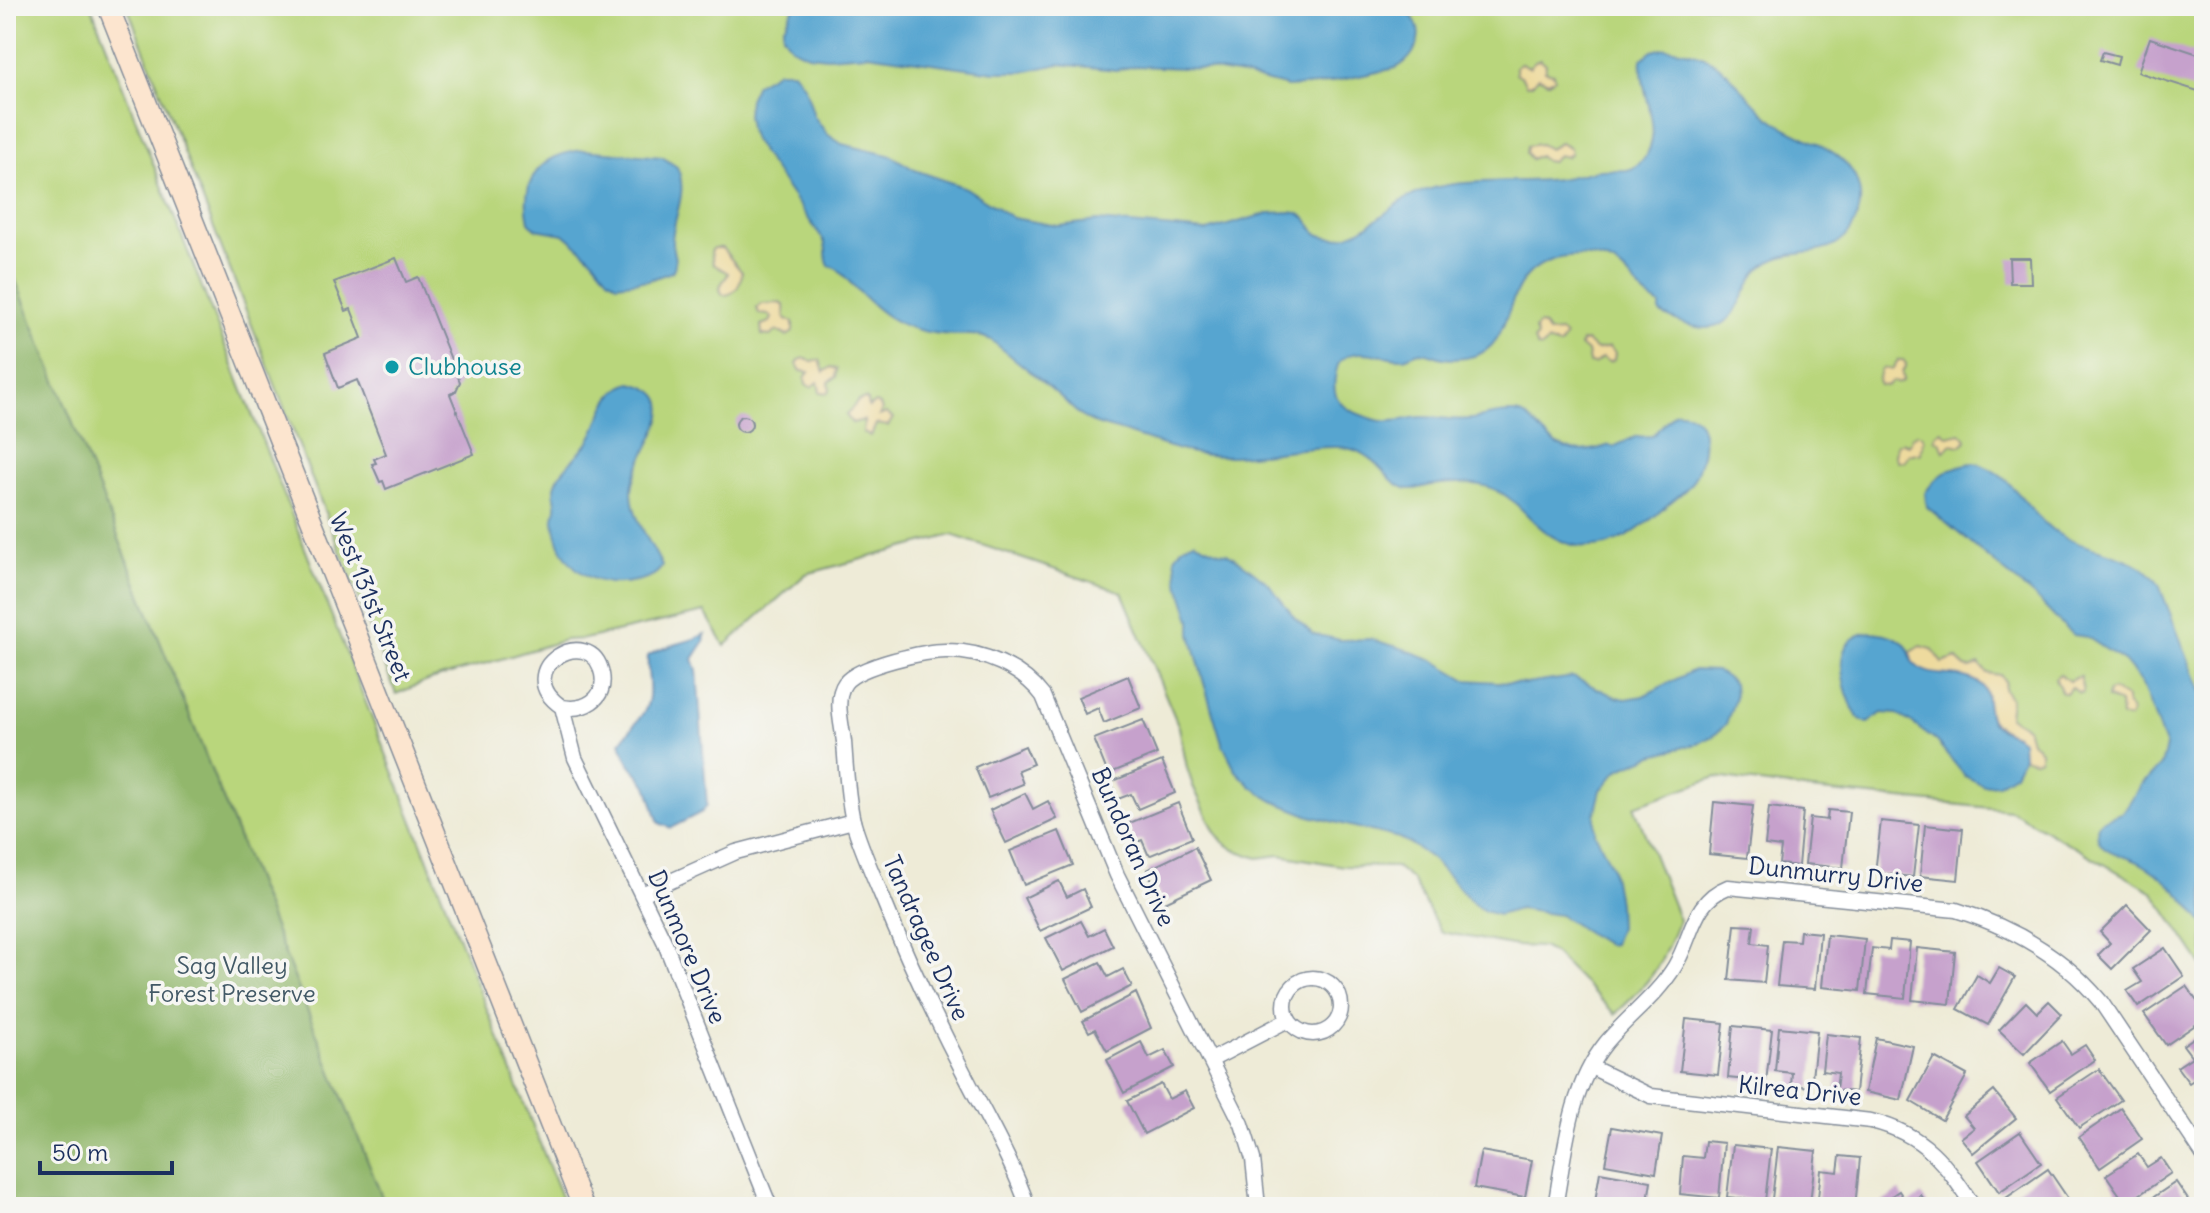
<svg xmlns="http://www.w3.org/2000/svg" width="2210" height="1213" font-family="Delius,sans-serif">
<style>
.green{fill:#b9d67c;stroke:#6a826d;stroke-width:2}
.forest{fill:#92b76c;stroke:#567365;stroke-width:2}
.sand{fill:#eeda9e;stroke:#84847e;stroke-width:2}
.water{fill:#57a5d0;stroke:#396a97;stroke-width:2}
.building{fill:#c6a1cc}
.lines{fill:none;stroke-linecap:round;stroke-linejoin:round}
.street-casing{stroke:#848d9a;stroke-width:17}
.secondary-casing{stroke:#848d9a;stroke-width:23}
.street{stroke:#fff;stroke-width:14}
.secondary{stroke:#fce5cf;stroke-width:20}
.culture-dot{fill:#0f9aa8;stroke:#f6f6f2;stroke-width:3}
.labels{text-anchor:middle;stroke-width:7;stroke-linejoin:round;paint-order:stroke}
.culture-label{font-size:24px;fill:#0d838f;stroke:#f6f6f2;text-anchor:start}
.street-label{font-size:24px;fill:#1b2f5e;stroke:#f6f6f2}
.park-label{font-size:24px;fill:#425966;stroke:#f6f6f2}
</style>
<rect width="100%" height="100%" fill="#f6f6f2"/>
<filter id="ink" filterUnits="userSpaceOnUse"><feTurbulence type="fractalNoise" baseFrequency=".0125" numOctaves="2"/><feDisplacementMap in="SourceGraphic" scale="16" xChannelSelector="R" yChannelSelector="G"/><feConvolveMatrix kernelMatrix="1 2 1 2 8 2 1 2 1" color-interpolation-filters="sRGB"/></filter>
<filter id="wash" filterUnits="userSpaceOnUse"><feTurbulence type="fractalNoise" baseFrequency=".006" numOctaves="4" result="noise"/><feDisplacementMap in="SourceGraphic" scale="32" xChannelSelector="R" yChannelSelector="G"/><feGaussianBlur stdDeviation="1.8" result="paint"/><feColorMatrix in="noise" values="0 0 0 0 0 0 0 0 0 0 0 0 0 0 0 0 0 1.4 0 .05"/><feComposite in="paint" operator="in"/></filter>
<g filter="url(#wash)">
<rect width="100%" height="100%" fill="#eeebd7"/>
<!-- green -->
<g class="green">
<polygon points="6,6 91,6 565,1207 6,1207"/>
<path d="M127 6H2204V968L2153 892 2010 810 1811 790 1716 777 1634 806 1679 920C1661 966 1652 981 1615 1014L1554 953 1542 947 1517 946 1441 932 1412 880 1396 867 1343 866 1280 855 1258 858 1235 850 1223 842 1215 832 1193 786 1187 768 1179 727 1122 592 952 535 806 574 725 646 705 612 584 639 565 640 430 680 396 694Z"/>
</g>
<!-- forest -->
<polygon class="forest" points="6,256 366,1157 386,1207 6,1207"/>
<!-- sand -->
<g class="sand">
<polygon points="1540,59 1546,64 1545,71 1554,73 1555,78 1548,82 1538,77 1532,84 1526,85 1522,77 1516,73 1516,66 1521,63 1529,67 1535,61"/>
<polygon points="1560,143 1570,148 1571,153 1566,157 1558,155 1552,162 1545,161 1539,155 1531,159 1526,153 1527,146 1540,144 1549,149"/>
<path d="M714 248H722L742 272C741 284 736 295 723 295 715 284 726 282 728 273L713 264 711 251Z"/>
<polygon points="779,303 784,305 785,319 793,322 793,332 787,336 777,331 770,336 762,335 761,325 770,322 772,318 769,315 759,314 757,308 761,304"/>
<polygon points="1538,325 1544,326 1548,333 1561,332 1565,337 1559,346 1548,342 1541,348 1537,347 1534,341 1537,336 1535,330"/>
<polygon points="1586,341 1596,350 1609,347 1615,353 1614,360 1609,362 1602,358 1594,364 1589,363 1587,352 1580,346 1581,342"/>
<polygon points="805,358 812,362 820,360 824,372 831,367 837,369 836,377 829,382 830,389 828,393 820,392 818,382 811,387 806,384 805,378 809,372 801,371 797,364 799,360"/>
<polygon points="1898,360 1903,360 1906,364 1902,373 1903,381 1897,383 1893,381 1886,386 1880,385 1878,381 1881,370 1885,368 1892,370"/>
<polygon points="865,399 868,401 869,407 875,403 880,405 882,410 879,416 886,413 893,418 888,426 876,424 871,436 863,433 864,420 852,423 846,415 858,401"/>
<polygon points="1942,431 1948,436 1960,433 1965,437 1966,441 1960,446 1952,444 1944,451 1940,441 1935,440 1936,435"/>
<polygon points="1920,434 1924,439 1920,454 1909,454 1904,461 1898,461 1895,456 1897,444 1902,442 1909,445 1913,436"/>
<path d="M1921 646 1932 649 1942 663 1957 658 1965 667 1971 668 1979 664 1987 673 2000 675 2005 681 2004 689 2011 699 2009 717 2027 727 2031 741 2040 751V758L2034 760 2023 757 2016 735C1968 719 2002 693 1974 680 1956 672 1909 682 1911 652Z"/>
<polygon points="2060,674 2069,681 2080,676 2083,692 2079,693 2071,687 2066,693 2062,693 2055,678"/>
<polygon points="2113,690 2127,698 2127,705 2132,712 2129,719 2121,717 2120,703 2107,698 2108,692"/>
</g>
<!-- water -->
<g class="water">
<path d="M795 6H1146C1166 15 1177 15 1196 6H1397C1429 19 1423 54 1396 68L1318 85 1287 87 1242 75 1207 69 1136 66 1116 70 1059 64 1023 72H995L867 54 827 57 808 55 791 47 783 35V28Z"/>
<path d="M1665 48C1726 53 1728 80 1767 115 1793 139 1839 143 1855 177 1861 190 1862 204 1857 218 1837 270 1790 240 1760 269 1745 284 1740 318 1718 326 1699 333 1676 320 1660 313V305C1655 301 1649 299 1645 295 1634 285 1628 272 1615 265 1602 257 1582 255 1567 257 1494 266 1522 342 1474 356 1464 359 1453 360 1443 358 1436 357 1428 352 1420 352 1414 353 1409 357 1403 358 1381 359 1356 344 1339 362 1328 394 1336 407 1367 417 1375 420 1383 422 1391 421 1402 421 1411 417 1422 417 1438 417 1454 421 1471 419 1485 417 1499 412 1514 413 1528 414 1534 424 1543 433 1562 454 1585 454 1610 445L1613 447 1635 437 1652 436 1675 412C1715 409 1705 461 1692 482 1685 493 1674 498 1665 507 1645 526 1616 549 1587 547 1532 544 1526 493 1480 485 1465 482 1447 483 1432 485 1424 486 1417 490 1408 489 1384 484 1378 449 1338 447 1301 446 1265 456 1229 456 1188 456 1167 446 1129 434 1117 429 1101 427 1089 421 1077 415 1067 402 1057 394 1035 375 1013 358 991 340 974 332 959 336 941 334 888 329 871 303 837 269L829 266C824 257 828 250 824 241L753 140 749 128 747 115 749 99 756 84 778 71H793L805 87 814 116 827 134 842 144 892 156 915 170 966 188 1013 218 1058 226 1098 221 1207 231 1269 213 1288 212 1298 213 1306 218 1316 233C1347 249 1378 217 1402 201 1416 193 1433 187 1448 185 1484 179 1521 183 1557 179 1571 177 1585 173 1599 170 1613 168 1627 175 1639 164 1670 134 1638 94 1642 59L1652 51Z"/>
<path d="M584 150 662 157 677 167C689 193 673 216 672 241 672 253 679 262 672 272L649 280 617 284 608 278 593 259 564 234 536 229 529 222C519 178 542 154 584 150Z"/>
<path d="M631 383C699 396 633 452 632 491 632 518 651 543 662 566 657 576 646 579 636 581 593 591 559 567 554 521 553 515 557 511 556 504 556 499 554 496 554 492 557 467 582 456 592 436 603 415 606 391 631 383Z"/>
<path d="M1974 463C2013 471 2028 516 2060 535 2090 553 2141 553 2159 585L2204 700V924C2186 899 2167 878 2140 863 2129 857 2115 855 2105 848 2097 842 2096 834 2098 825L2103 820 2123 812 2141 785 2161 766 2166 747 2141 682 2125 662 2087 637 2074 635 2067 630 2033 595 1927 507 1925 493C1937 475 1952 465 1974 463Z"/>
<polygon points="1194,541 1219,552 1227,553 1245,565 1269,584 1295,618 1313,634 1341,640 1370,639 1401,648 1433,660 1467,680 1526,684 1573,677 1616,697 1626,699 1643,696 1694,670 1716,671 1729,679 1734,684 1735,698 1726,724 1714,736 1697,744 1653,755 1625,767 1617,771 1601,790 1595,815 1595,833 1612,867 1618,903 1619,927 1613,944 1607,945 1559,915 1519,909 1498,915 1484,911 1474,904 1433,860 1412,845 1399,838 1310,816 1273,801 1252,787 1236,771 1222,743 1203,680 1191,634 1191,620 1178,581 1175,557 1183,546"/>
<path d="M1870 632C1888 633 1910 639 1911 660 1927 682 1953 669 1975 681 1992 689 1984 707 1991 720 1997 733 2013 731 2022 740L2023 757 2015 773 1998 784 1983 785 1965 776 1937 742 1909 721 1896 714 1882 713 1868 723C1855 720 1852 706 1847 693 1839 668 1836 638 1870 632Z"/>
<path d="M705 634 704 642 693 659 697 670 707 805 702 812 671 828 659 823C655 813 650 792 647 786 637 770 625 763 621 742 628 731 638 722 645 710 654 693 646 673 648 656 665 644 687 644 705 634Z"/>
</g>
<g id="blocks">
<!-- building -->
<g class="building">
<polygon points="2150,38 2204,56 2204,93 2138,72"/>
<polygon points="2103,52 2119,56 2117,65 2100,60"/>
<polygon points="396,258 406,282 418,277 460,382 456,391 450,394 474,454 386,489 383,481 380,482 372,464 376,463 374,459 386,454 357,380 338,388 325,353 362,338 351,309 346,311 334,282"/>
<polygon points="2009,258 2030,258 2031,283 2010,283"/>
<circle cx="744" cy="424" r="8"/>
<polygon points="1128,676 1141,708 1104,723 1098,708 1085,714 1078,697"/>
<polygon points="1143,720 1157,754 1108,774 1094,739"/>
<polygon points="1025,746 1033,764 1018,770 1023,784 988,798 975,767"/>
<polygon points="1162,761 1175,793 1138,809 1131,794 1118,799 1111,782"/>
<polygon points="1025,793 1033,809 1048,801 1057,819 1006,843 990,810"/>
<polygon points="1714,802 1753,806 1747,858 1709,854"/>
<polygon points="1178,803 1192,838 1151,855 1148,854 1142,840 1135,843 1127,824"/>
<polygon points="1769,807 1803,811 1798,866 1779,864 1781,847 1765,845"/>
<polygon points="1828,810 1849,812 1843,868 1805,864 1810,818 1827,820"/>
<polygon points="1881,821 1919,825 1913,877 1875,873"/>
<polygon points="1925,825 1963,829 1958,880 1920,876"/>
<polygon points="1059,831 1073,865 1024,885 1010,851"/>
<polygon points="1195,847 1211,880 1163,903 1147,870"/>
<polygon points="1059,881 1067,897 1083,889 1091,907 1040,931 1024,898"/>
<polygon points="2127,905 2151,930 2112,969 2098,955 2110,943 2100,932"/>
<polygon points="1081,921 1089,936 1104,928 1113,946 1063,971 1046,938"/>
<polygon points="1735,925 1754,926 1752,943 1768,945 1764,983 1729,980"/>
<polygon points="1800,931 1820,933 1815,989 1777,986 1782,940 1799,941"/>
<polygon points="1827,935 1865,939 1860,991 1822,987"/>
<polygon points="1890,940 1910,942 1905,998 1867,994 1872,948 1889,950"/>
<polygon points="1917,948 1955,952 1950,1004 1912,1000"/>
<polygon points="2165,948 2184,976 2138,1007 2127,991 2142,982 2133,969"/>
<polygon points="1100,962 1108,977 1123,969 1132,986 1082,1012 1065,979"/>
<polygon points="1999,968 2015,977 1988,1025 1958,1009 1977,975 1990,983"/>
<polygon points="2186,986 2204,1011 2204,1019 2166,1045 2144,1014"/>
<polygon points="1136,993 1151,1028 1107,1051 1095,1029 1089,1032 1083,1021"/>
<polygon points="2049,1001 2062,1014 2024,1054 1999,1030 2026,1002 2037,1013"/>
<polygon points="1686,1019 1724,1023 1718,1075 1680,1071"/>
<polygon points="1733,1026 1772,1030 1766,1082 1728,1078"/>
<polygon points="1779,1027 1817,1031 1811,1087 1791,1085 1792,1073 1775,1071"/>
<polygon points="2204,1031 2204,1073 2189,1083 2177,1067 2192,1057 2183,1045"/>
<polygon points="1826,1034 1861,1038 1855,1092 1836,1090 1838,1073 1822,1071"/>
<polygon points="1876,1038 1913,1046 1901,1100 1865,1092"/>
<polygon points="2062,1041 2071,1054 2085,1045 2095,1060 2050,1091 2030,1063"/>
<polygon points="1141,1042 1149,1058 1165,1050 1174,1067 1124,1093 1107,1060"/>
<polygon points="1934,1057 1967,1075 1942,1120 1910,1101"/>
<polygon points="2099,1069 2121,1100 2079,1128 2057,1097"/>
<polygon points="2204,1083 2204,1103 2195,1089"/>
<polygon points="1161,1084 1169,1099 1185,1091 1194,1108 1144,1134 1127,1101"/>
<polygon points="1994,1091 2016,1118 1973,1153 1961,1138 1974,1128 1964,1116"/>
<polygon points="2121,1108 2142,1139 2100,1168 2079,1137"/>
<polygon points="1612,1127 1662,1136 1656,1173 1605,1164"/>
<polygon points="2020,1132 2041,1163 1999,1192 1978,1161"/>
<polygon points="1705,1141 1724,1143 1719,1198 1680,1194 1683,1156 1703,1158"/>
<polygon points="1733,1145 1771,1149 1765,1201 1727,1197"/>
<polygon points="1778,1147 1816,1151 1810,1203 1772,1199"/>
<polygon points="1481,1151 1532,1160 1525,1197 1474,1188"/>
<polygon points="2138,1154 2147,1167 2161,1158 2171,1173 2126,1204 2106,1175"/>
<polygon points="1840,1156 1860,1158 1855,1207 1817,1207 1821,1170 1838,1172"/>
<polygon points="2048,1169 2069,1200 2059,1207 2012,1207 2006,1198"/>
<polygon points="1600,1172 1651,1181 1647,1207 1594,1207"/>
<polygon points="2176,1182 2193,1207 2139,1207"/>
<polygon points="1899,1191 1908,1204 1921,1195 1929,1207 1875,1207"/>
</g>
</g>
</g>
<g filter="url(#ink)">
<use href="#blocks" fill-opacity="0" stroke="#848d9a" stroke-width="2"/>
<g class="lines">
<defs>
<g id="street">
<path d="M562 707C583 711 607 700 602 674 592 620 507 670 562 707L575 758 664 941 770 1207"/>
<polyline points="642,894 736,852 853,821"/>
<circle cx="1313" cy="1006" r="28"/>
<polyline points="1211,1060 1288,1020"/>
<path d="M1591 1067 1651 1096 1871 1121C1925 1134 1945 1163 1974 1207"/>
<path d="M1028 1207C1013 1163 989 1122 968 1081 936 1020 907 959 881 894 871 870 860 846 853 821 847 795 846 768 844 742 842 725 834 698 845 683 858 666 927 650 948 651 983 651 1022 668 1043 696L1117 875 1242 1124 1253 1159 1258 1207"/>
<path d="M1555 1207C1565 1152 1569 1089 1605 1044 1627 1017 1657 996 1675 966 1693 936 1692 901 1728 887L1956 910C2012 927 2063 956 2101 1002L2204 1156"/>
</g>
<polyline id="secondary" points="108,6 583,1207"/>
</defs>
<!-- street casing -->
<use href="#street" class="street-casing"/>
<!-- secondary casing -->
<use href="#secondary" class="secondary-casing"/>
<!-- street -->
<use href="#street" class="street"/>
<!-- secondary -->
<use href="#secondary" class="secondary"/>
</g>
</g>
<!-- markers -->
<circle class="culture-dot" cx="392" cy="367" r="8"/>
<g class="labels">
<!-- culture labels -->
<g class="culture-label">
<text x="408" y="375">Clubhouse</text>
</g>
<!-- street labels -->
<g class="street-label">
<text transform="translate(370 597) rotate(68)" y="8">West 131st Street</text>
<text transform="translate(1133 847) rotate(66)" y="8">Bundoran Drive</text>
<text transform="translate(1836 875) rotate(6)" y="8">Dunmurry Drive</text>
<text transform="translate(926 938) rotate(66)" y="8">Tandragee Drive</text>
<text transform="translate(687 947) rotate(67)" y="8">Dunmore Drive</text>
<text transform="translate(1800 1091) rotate(6)" y="8">Kilrea Drive</text>
</g>
<!-- park labels -->
<g class="park-label">
<text x="232" y="974">Sag Valley<tspan x="232" dy="28">Forest Preserve</tspan></text>
</g>
</g>
<!-- margin -->
<rect width="2210" height="1213" fill="none" stroke="#f6f6f2" stroke-width="32"/>
<!-- scale -->
<path d="M40 1161v12h132v-12" fill="none" stroke="#1b2f5e" stroke-width="4"/>
<text x="52" y="1161" font-size="24" fill="#1b2f5e" stroke="#f6f6f2" stroke-width="6" paint-order="stroke">50 m</text>
</svg>
